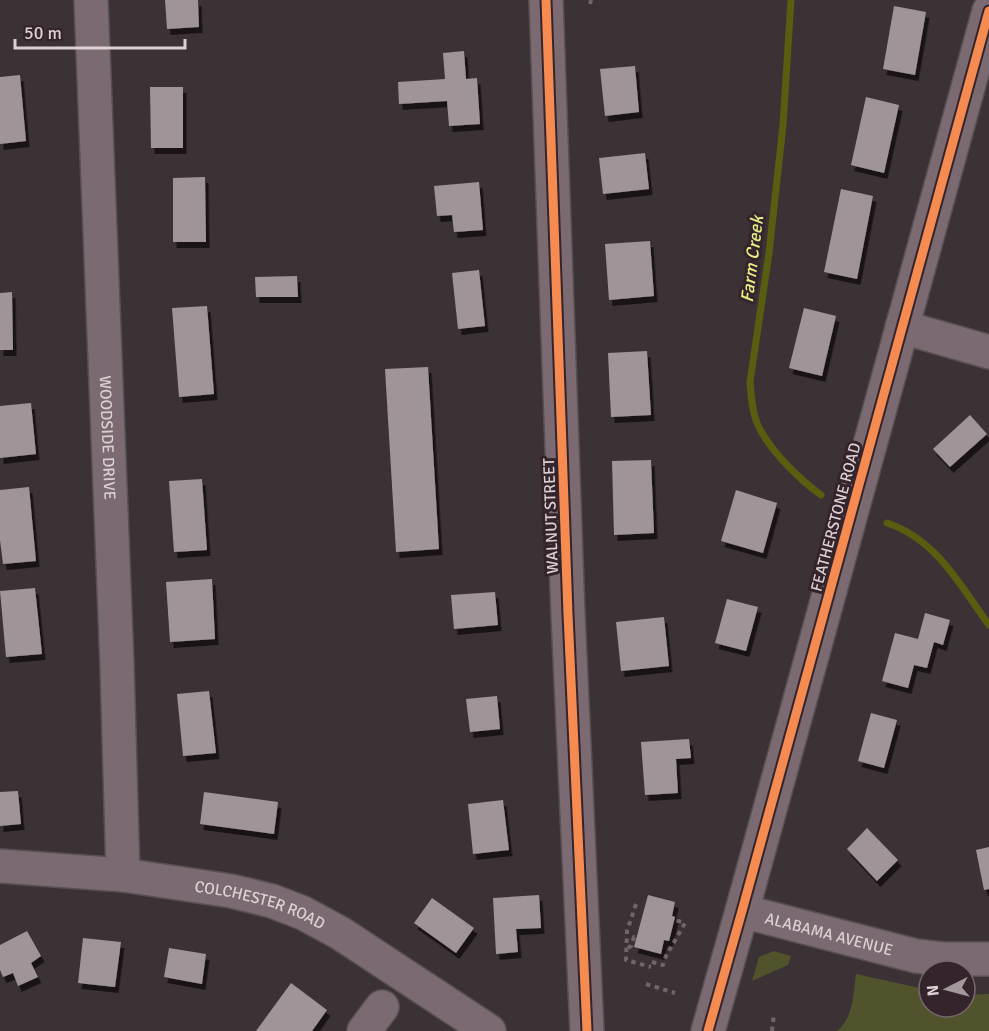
<svg xmlns="http://www.w3.org/2000/svg" width="989" height="1031" font-family="Signika,sans-serif">
<style>
.green{fill:#50532c}
.lines{fill:none;stroke-linecap:round;stroke-linejoin:round}
.stream{stroke:#585d10;stroke-width:7}
.building{fill:#9f9498;filter:url(#shadow)}
.minor-casing{stroke:#574f52;stroke-width:36}
.path{stroke:#71656a;stroke-width:4;stroke-dasharray:4.5 4.5;stroke-linecap:butt}
.minor{stroke:#7b6a71;stroke-width:33}
.cycleway-casing{stroke:#35242b;stroke-width:13}
.cycleway{stroke:#f68b52;stroke-width:9}
.labels{text-anchor:middle;stroke-width:6;stroke-linejoin:round;paint-order:stroke}
.street-label{font-size:16px;fill:#dbd0d3;stroke:#35242b}
.water-label{font-size:18px;font-style:italic;fill:#e3ee84;stroke:#35242b}
</style>
<defs>
<filter id="shadow"><feDropShadow dx="3.5" dy="6" stdDeviation="0" flood-color="#0009"/></filter>
</defs>
<rect width="100%" height="100%" fill="#3b3236"/>
<!-- green -->
<g class="green">
<polygon points="774,951 791,956 788,965 752,981 759,957"/>
<path d="M856 974 929 990V1007H965V995L989 994V1031H837C854 1017 853 994 856 974Z"/>
</g>
<g class="lines">
<!-- stream -->
<g class="stream">
<path d="M791 0 783 125 769 253 750 382C751 396 752 410 757 423 768 449 799 479 821 495"/>
<path d="M887 523C936 539 960 585 989 625"/>
</g>
</g>
<!-- building -->
<g class="building">
<polygon points="165,0 198,0 199,27 167,29"/>
<polygon points="894,6 926,12 915,75 883,69"/>
<polygon points="464,51 466,79 477,78 480,124 449,126 447,101 399,104 398,82 445,79 443,53"/>
<polygon points="635,66 639,112 605,116 600,69"/>
<polygon points="20,75 26,141 0,144 0,77"/>
<polygon points="150,87 183,87 183,148 151,148"/>
<polygon points="866,97 899,105 884,173 851,165"/>
<polygon points="645,153 649,189 603,194 599,158"/>
<polygon points="205,177 206,242 173,242 173,178"/>
<polygon points="479,182 483,230 454,232 452,215 437,216 434,186"/>
<polygon points="841,189 873,196 857,279 824,272"/>
<polygon points="650,241 654,296 609,300 605,244"/>
<polygon points="479,270 485,326 458,329 452,273"/>
<polygon points="297,276 298,297 256,297 255,277"/>
<polygon points="12,292 13,350 0,350 0,293"/>
<polygon points="207,306 214,394 179,397 172,308"/>
<polygon points="804,308 836,316 822,376 789,368"/>
<polygon points="647,351 651,415 611,417 608,353"/>
<polygon points="428,367 439,549 396,552 385,369"/>
<polygon points="31,403 36,454 0,458 0,406"/>
<polygon points="970,415 987,434 950,467 933,449"/>
<polygon points="651,460 654,533 614,535 612,461"/>
<polygon points="202,479 207,550 174,552 169,481"/>
<polygon points="29,487 36,561 3,564 0,540 0,490"/>
<polygon points="736,490 777,503 763,553 721,541"/>
<polygon points="212,579 215,639 170,642 166,582"/>
<polygon points="35,588 42,654 6,657 0,591"/>
<polygon points="495,592 498,625 454,629 451,595"/>
<polygon points="727,599 758,607 746,651 715,643"/>
<polygon points="925,613 950,620 943,645 934,642 927,668 914,665 908,688 882,681 895,633 918,639"/>
<polygon points="664,617 669,666 621,671 616,622"/>
<polygon points="209,691 216,753 183,756 177,694"/>
<polygon points="497,696 500,729 470,732 466,699"/>
<polygon points="871,713 897,720 884,768 858,761"/>
<polygon points="689,739 691,758 676,759 678,793 645,795 641,742"/>
<polygon points="18,791 21,824 0,826 0,792"/>
<polygon points="204,792 278,802 274,834 200,824"/>
<polygon points="503,800 509,850 473,854 468,804"/>
<polygon points="867,828 898,860 877,881 847,849"/>
<polygon points="989,847 989,889 984,890 976,850"/>
<polygon points="539,895 541,928 516,929 518,952 496,954 493,898"/>
<polygon points="648,895 675,902 672,916 675,917 669,941 664,940 661,954 634,947"/>
<polygon points="432,898 474,928 456,953 414,923"/>
<polygon points="27,931 41,956 31,963 38,977 18,986 13,973 3,977 0,970 0,945"/>
<polygon points="83,938 121,942 115,987 78,983"/>
<polygon points="169,948 206,954 202,984 164,977"/>
<polygon points="291,983 327,1010 312,1031 256,1031"/>
</g>
<g class="lines">
<defs>
<g id="minor">
<path id="s1" d="M91 0 117 665 123 875"/>
<polyline points="546,0 568,614 587,1031"/>
<polyline points="902,327 989,352"/>
<path id="s2" d="M0 866 123 875 231 891 272 901 303 913 340 933 489 1031"/>
<path id="s3" d="M742 911 916 956 942 959H989"/>
<polyline points="364,1031 382,1007"/>
<polyline points="708,1031 742,911 989,11"/>
</g>
</defs>
<!-- minor casing -->
<use href="#minor" class="minor-casing"/>
<!-- path -->
<g class="path">
<polyline points="590,4 591,0"/>
<polyline points="636,904 627,931 626,960 651,967"/>
<polyline points="628,948 631,946 634,937 637,938"/>
<polyline points="652,962 663,965 666,956 685,923 675,920"/>
<polyline points="646,984 675,993"/>
<polyline points="772,1031 774,1014"/>
</g>
<!-- minor -->
<use href="#minor" class="minor"/>
<defs>
<g id="cycleway">
<polyline points="546,0 568,614 587,1031"/>
<polyline points="708,1031 742,911 989,11"/>
</g>
</defs>
<!-- cycleway casing -->
<use href="#cycleway" class="cycleway-casing"/>
<!-- cycleway -->
<use href="#cycleway" class="cycleway"/>
</g>
<g class="labels">
<!-- street labels -->
<g class="street-label">
<text dy="6" stroke="none"><textPath href="#s1" startOffset="438">WOODSIDE DRIVE</textPath></text>
<text transform="translate(550 516) rotate(-92)" y="6">WALNUT STREET</text>
<text transform="translate(835 517) rotate(-75)" y="6">FEATHERSTONE ROAD</text>
<text dy="6" stroke="none"><textPath href="#s2" startOffset="264">COLCHESTER ROAD</textPath></text>
<text dy="6" stroke="none"><textPath href="#s3" startOffset="90">ALABAMA AVENUE</textPath></text>
</g>
<!-- water labels -->
<g class="water-label">
<text transform="translate(752 259) rotate(-83)" y="6">Farm Creek</text>
</g>
</g>
<!-- north arrow -->
<g transform="translate(947 989) rotate(264)"><circle r="28" fill="#35242b" stroke="#77696e" stroke-width="1.5"/>
<path d="M0-4.5L10 22L0 15L-10 22Z" fill="#a3999c"/>
<text y="-9" font-size="16" font-weight="bold" text-anchor="middle" fill="#dbd0d3">N</text>
</g>
<!-- scale -->
<path d="M15 39v9h170v-9" fill="none" stroke="#dbd0d3" stroke-width="3"/>
<text x="24" y="39" font-size="18" fill="#dbd0d3" stroke="#35242b" stroke-width="4.5" paint-order="stroke">50 m</text>
</svg>
